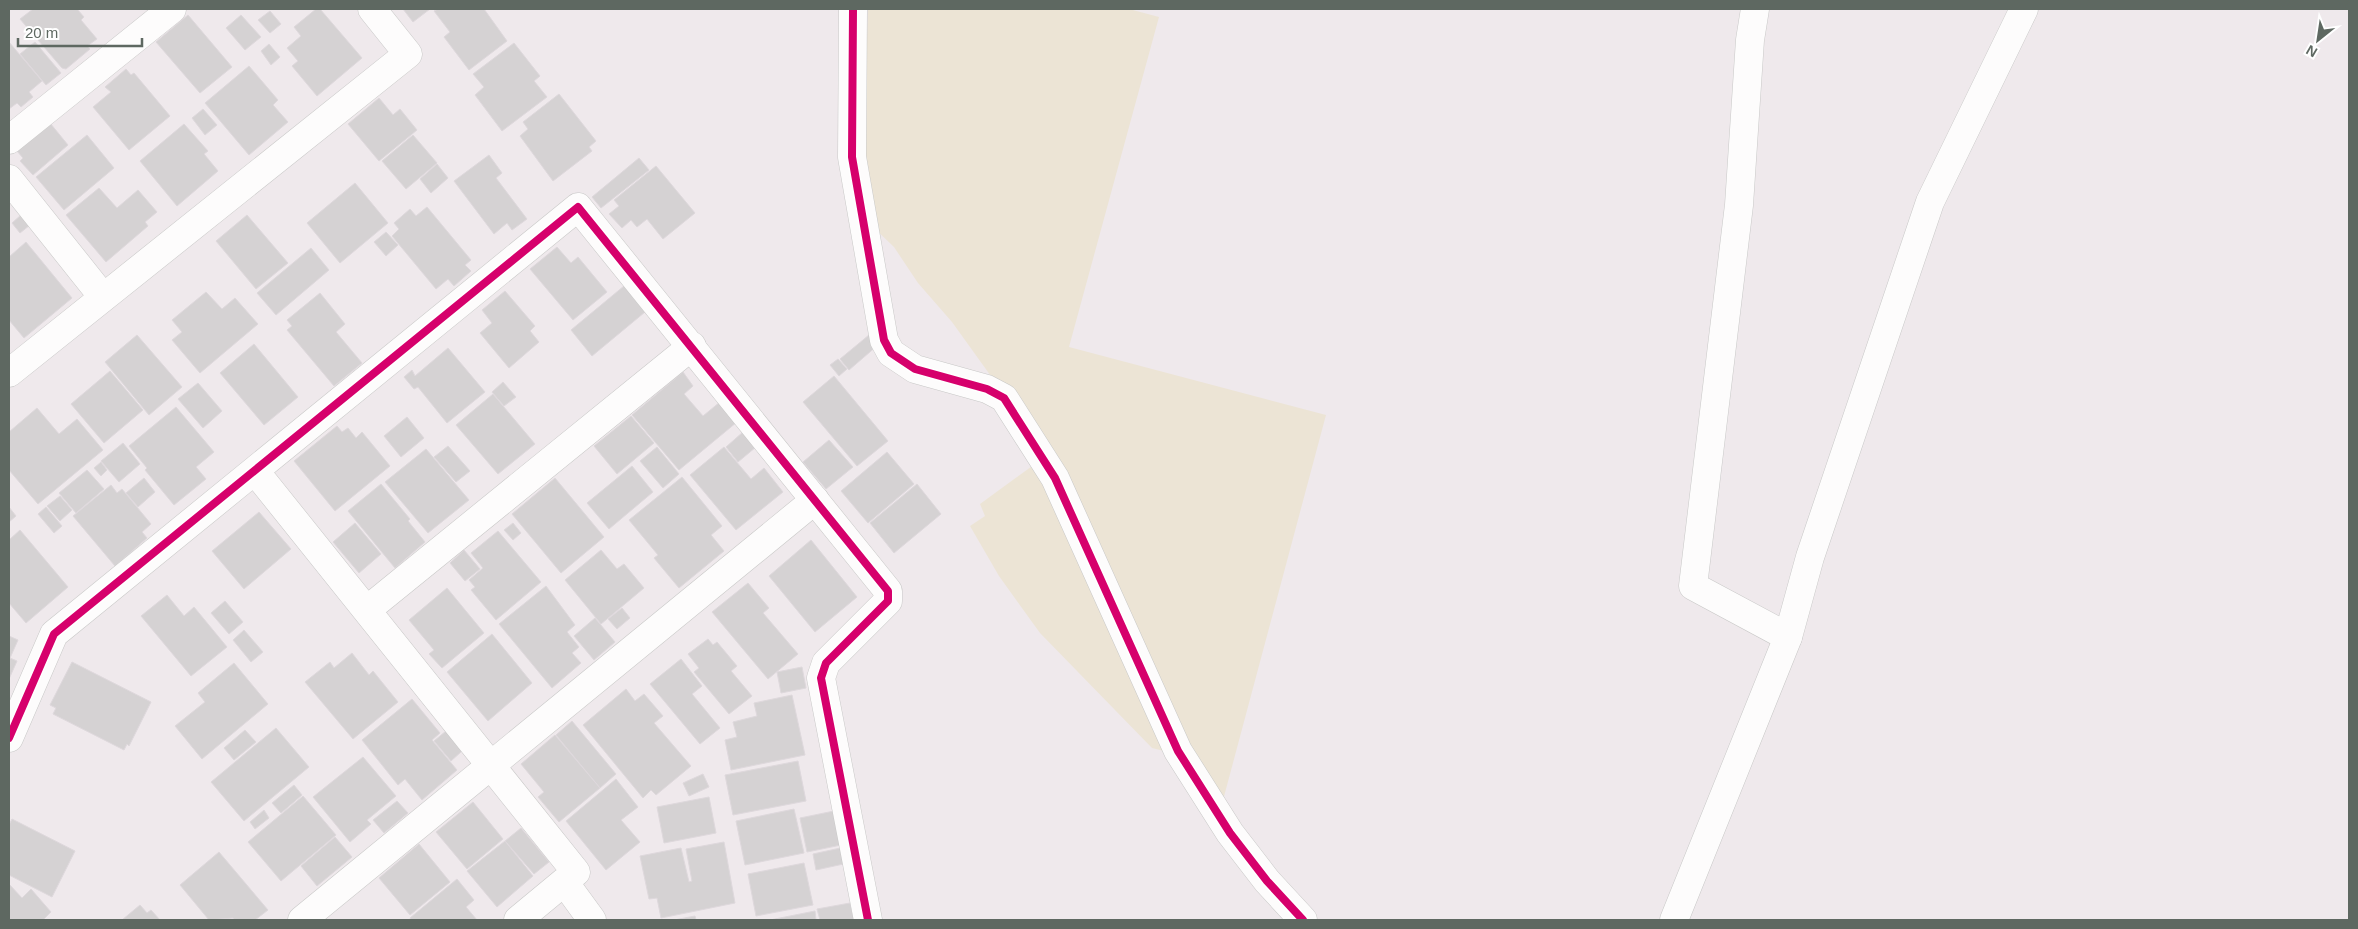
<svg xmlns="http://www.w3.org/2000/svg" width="2358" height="929" font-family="Helvetica,sans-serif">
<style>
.green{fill:#ece4d5}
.building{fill:#d5d2d3;stroke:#ded8dc}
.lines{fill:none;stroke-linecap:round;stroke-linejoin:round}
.minor-casing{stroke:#c8c8c7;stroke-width:29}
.minor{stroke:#fdfcfc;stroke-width:28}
.cycleway-casing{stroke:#fff;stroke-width:11}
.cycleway{stroke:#d6006c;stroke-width:8}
</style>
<rect width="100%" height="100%" fill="#efe9ec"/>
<!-- green -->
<g class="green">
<polygon points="868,9 1129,9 1159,17 1069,347 1326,415 1222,804 993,379 952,322 918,283 894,247 871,225 863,156"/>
<polygon points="1035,464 1168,752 1152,748 1040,633 999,576 970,526 985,516 980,504"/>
</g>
<!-- building -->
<g class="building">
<polygon points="33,9 77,9 84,17 81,20 97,39 87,46 90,49 66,69 62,68 20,19"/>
<polygon points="316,9 320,9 362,58 317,96 292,66 298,61 287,48 301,36 294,27"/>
<polygon points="403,9 430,9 413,22"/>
<polygon points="438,9 484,9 507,41 469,70 444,37 450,32 434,11"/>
<polygon points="270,11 281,24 270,33 258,20"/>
<polygon points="188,15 232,67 200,93 156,42"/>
<polygon points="241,15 261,37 245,50 226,28"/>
<polygon points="9,42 42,81 29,92 33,97 21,107 17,103 9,109"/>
<polygon points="35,42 61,73 46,85 20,54"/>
<polygon points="514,43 540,76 534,81 547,97 502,131 475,95 484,87 473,74"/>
<polygon points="269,44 280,57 271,65 261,51"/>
<polygon points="249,66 278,100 273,105 288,122 249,155 205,103"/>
<polygon points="126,69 131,75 134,73 170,116 129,150 93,107 111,92 105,87"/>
<polygon points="559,94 596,141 589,147 592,151 553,181 520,136 528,129 523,122"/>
<polygon points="379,98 393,115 400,109 417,130 379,161 348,124"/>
<polygon points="203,109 217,125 205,135 192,118"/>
<polygon points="50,123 68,145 33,175 20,161 23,158 17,151"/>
<polygon points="184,124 208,151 204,154 218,171 177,206 140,161"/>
<polygon points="87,135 114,168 64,210 36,177"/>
<polygon points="413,135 437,163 406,189 382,161"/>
<polygon points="489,155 502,173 496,178 527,219 512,230 507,223 494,234 454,181"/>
<polygon points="639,158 649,170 601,208 592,197"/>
<polygon points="437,164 448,178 431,193 420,179"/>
<polygon points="656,166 695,213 663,239 647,219 637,227 631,220 622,228 609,214 619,206 614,200"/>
<polygon points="355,183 388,223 340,263 307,223"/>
<polygon points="99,188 117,208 138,190 157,212 145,222 148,226 106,262 66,215"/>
<polygon points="427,207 471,260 465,265 471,271 454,286 448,279 436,289 392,236 399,229 394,223 410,209 416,216"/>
<polygon points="21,215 30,225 20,233 12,223"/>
<polygon points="247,215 288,263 256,289 216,241"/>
<polygon points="386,232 398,245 386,256 374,242"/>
<polygon points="26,242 72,298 24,338 9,320 9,257"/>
<polygon points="557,247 571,263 578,257 607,292 573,320 530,269"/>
<polygon points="311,248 329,270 276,315 257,293"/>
<polygon points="624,286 645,312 592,356 571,330"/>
<polygon points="505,291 535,326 530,331 539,342 509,368 480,333 492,323 482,310"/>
<polygon points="206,292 222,309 235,298 258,324 200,373 172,340 182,332 172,320"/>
<polygon points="320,293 345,324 336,332 362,363 334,386 287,330 292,326 287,320"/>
<polygon points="137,335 182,387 149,415 105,362"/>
<polygon points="869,335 878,345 849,370 840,359"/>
<polygon points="254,344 298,397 264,425 220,373"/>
<polygon points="448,348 485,392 447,423 418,387 414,389 404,377 412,370 415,376"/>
<polygon points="838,359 847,369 839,376 830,365"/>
<polygon points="110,371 143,410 104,443 71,404"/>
<polygon points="683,372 693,386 684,394 703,416 720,402 737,422 679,470 632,415"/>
<polygon points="834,376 888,441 857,466 803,402"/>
<polygon points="503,382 516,397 504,406 492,392"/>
<polygon points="198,383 222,411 203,428 178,399"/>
<polygon points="493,394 535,444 498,474 456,425"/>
<polygon points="176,407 214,452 196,467 206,479 174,505 145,470 147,468 129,446"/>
<polygon points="37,408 59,434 77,419 103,450 38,504 9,470 9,432"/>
<polygon points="631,416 654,443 617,474 594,446"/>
<polygon points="407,417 424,438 401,457 384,436"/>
<polygon points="337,426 342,432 348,428 356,438 362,432 390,466 335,511 294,461"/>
<polygon points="743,432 756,447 738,462 726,447"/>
<polygon points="829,440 853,467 826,489 803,462"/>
<polygon points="123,443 140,464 119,482 101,461"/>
<polygon points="448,446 470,471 456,482 434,457"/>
<polygon points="657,447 679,474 663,488 640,461"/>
<polygon points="724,447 751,479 764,468 783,492 736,530 690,475"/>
<polygon points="426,449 469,500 428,533 385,482"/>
<polygon points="887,452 914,484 868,523 841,491"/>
<polygon points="101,462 107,470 101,476 94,468"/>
<polygon points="632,466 653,492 609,529 587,503"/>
<polygon points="87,470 104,489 76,513 59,493"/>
<polygon points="682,477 722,526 711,535 724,551 679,588 654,558 658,555 629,520"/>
<polygon points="144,478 155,492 138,507 126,493"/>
<polygon points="555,478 604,537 561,573 512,514"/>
<polygon points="381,484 410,519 408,521 425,542 395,568 348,511"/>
<polygon points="917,484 941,514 894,553 870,523"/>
<polygon points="111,485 117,493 122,489 151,524 142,532 147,538 115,566 73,516"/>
<polygon points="60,496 72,510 60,521 47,506"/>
<polygon points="9,507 16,516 9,522"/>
<polygon points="46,507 62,526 54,533 38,514"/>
<polygon points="259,512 291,549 244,589 212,551"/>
<polygon points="355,523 381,554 359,573 333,542"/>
<polygon points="513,523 521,533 513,540 504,530"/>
<polygon points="20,530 68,587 26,623 9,603 9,540"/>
<polygon points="498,531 541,582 496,620 471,590 475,587 469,580 483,568 471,553"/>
<polygon points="811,540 857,597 815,632 769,576"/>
<polygon points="464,550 480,569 465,581 450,563"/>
<polygon points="601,550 617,569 624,564 644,588 601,624 565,580"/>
<polygon points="748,583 769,608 763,613 798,654 768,679 712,612"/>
<polygon points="546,586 575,625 567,632 579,647 572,653 581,663 552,688 499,624"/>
<polygon points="447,588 484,633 442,668 429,654 434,650 409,620"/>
<polygon points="167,595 184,616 194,607 227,647 191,676 141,616"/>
<polygon points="225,601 243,622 229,634 211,613"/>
<polygon points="622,608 630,618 617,629 608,619"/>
<polygon points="595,618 615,642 594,660 574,636"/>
<polygon points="244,630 263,652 251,662 233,640"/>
<polygon points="492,634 532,683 488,721 447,672"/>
<polygon points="9,636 18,640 10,658 17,661 9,679"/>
<polygon points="708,639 713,645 717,642 737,666 731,671 752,696 729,714 694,672 699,668 688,654"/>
<polygon points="352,653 369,675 373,671 398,702 353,739 305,682 330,662 334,668"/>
<polygon points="681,659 702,686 692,694 720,728 700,744 650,684"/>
<polygon points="72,662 151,702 129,746 127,744 124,750 53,714 56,708 50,705"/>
<polygon points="234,663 268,704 202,759 175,726 205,702 198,693"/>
<polygon points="802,667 806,688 781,693 777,672"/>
<polygon points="626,689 635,701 644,694 663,716 654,723 691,766 656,795 651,790 643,798 583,725"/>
<polygon points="792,695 805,755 731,770 725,740 737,737 733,722 757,716 754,703"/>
<polygon points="412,699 440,733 432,740 457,770 422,800 405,779 398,785 362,740"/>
<polygon points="572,721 616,774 600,788 556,735"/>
<polygon points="276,728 309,767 244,821 211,782"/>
<polygon points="245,730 256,742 234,760 224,748"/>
<polygon points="446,731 462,751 451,761 434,741"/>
<polygon points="555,735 600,788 559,822 538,797 544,792 521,764"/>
<polygon points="363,757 396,796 367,820 371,824 350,842 313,797"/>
<polygon points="798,761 806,801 733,815 725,775"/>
<polygon points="703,774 709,787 689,796 683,783"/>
<polygon points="616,779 638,807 621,820 640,842 606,870 566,821"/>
<polygon points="294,785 302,795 281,813 272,803"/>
<polygon points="303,796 336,835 281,881 248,842"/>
<polygon points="709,797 716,833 664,843 657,807"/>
<polygon points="397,801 408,813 384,833 373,820"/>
<polygon points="473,802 503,839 467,869 436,832"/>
<polygon points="794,809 804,853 745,865 736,821"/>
<polygon points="264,810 269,818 255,829 250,822"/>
<polygon points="834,811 841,845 807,852 800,818"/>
<polygon points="12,819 75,851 52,897 9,875 9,825"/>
<polygon points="521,828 549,862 534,874 505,841"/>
<polygon points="335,837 352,857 317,886 301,866"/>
<polygon points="505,841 533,876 497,907 467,871"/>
<polygon points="724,842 735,903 661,918 657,898 649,899 640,856 681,848 689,882 692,881 686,849"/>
<polygon points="419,844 450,882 410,915 379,878"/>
<polygon points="845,847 848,863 816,870 813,854"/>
<polygon points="219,852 268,910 255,920 234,920 233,918 209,920 180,885"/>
<polygon points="804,863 813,905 756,916 748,874"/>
<polygon points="457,879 474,900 466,907 477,920 411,920 410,918"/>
<polygon points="9,884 22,898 31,889 51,912 43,920 9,920"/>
<polygon points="850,903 854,920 820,920 817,909"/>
<polygon points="140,905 147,913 151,910 160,920 122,920"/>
<polygon points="815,911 816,920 770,920"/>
<polygon points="695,916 696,920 674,920"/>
</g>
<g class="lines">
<defs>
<g id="minor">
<polyline points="853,9 852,157 884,340 891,353 915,369 987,389 1004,398 1055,478 1178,751 1230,833 1267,881 1303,920"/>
<polyline points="1755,9 1750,40 1739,205 1693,586 1788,637"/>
<polyline points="9,140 172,9"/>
<polyline points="9,179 103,297"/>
<polyline points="9,373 408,54 372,9"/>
<polyline points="255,471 576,872 518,920"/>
<polyline points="368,609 692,346"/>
<polyline points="9,738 54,634 578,207 888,591 888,601 826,663 821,678 868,920"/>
<polyline points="565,883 592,920"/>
<polyline points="302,920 815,500"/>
<polyline points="1674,920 1788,637 1810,557 1930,202 2024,9"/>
</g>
</defs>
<!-- minor casing -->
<use href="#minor" class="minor-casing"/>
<!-- minor -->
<use href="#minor" class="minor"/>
<defs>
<g id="cycleway">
<polyline points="853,9 852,157 884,340 891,353 915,369 987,389 1004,398 1055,478 1178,751 1230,833 1267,881 1303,920"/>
<polyline points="9,738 54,634 578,207 888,591 888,601 826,663 821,678 868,920"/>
</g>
</defs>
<!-- cycleway casing -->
<use href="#cycleway" class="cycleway-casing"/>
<!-- cycleway -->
<use href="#cycleway" class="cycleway"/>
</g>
<!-- border -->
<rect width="2358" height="929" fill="none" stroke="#5e6861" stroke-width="20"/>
<!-- north arrow -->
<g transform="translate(2318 40) rotate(210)" stroke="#ffffff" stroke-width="4" paint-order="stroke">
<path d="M0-4L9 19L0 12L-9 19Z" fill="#5e6861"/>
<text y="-8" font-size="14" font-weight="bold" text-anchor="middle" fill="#5e6861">N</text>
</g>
<!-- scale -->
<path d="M18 38v8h124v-8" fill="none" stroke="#5e6861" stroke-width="2.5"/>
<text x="25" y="38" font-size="15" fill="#5e6861" stroke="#ffffff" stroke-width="4" paint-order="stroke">20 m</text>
</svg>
